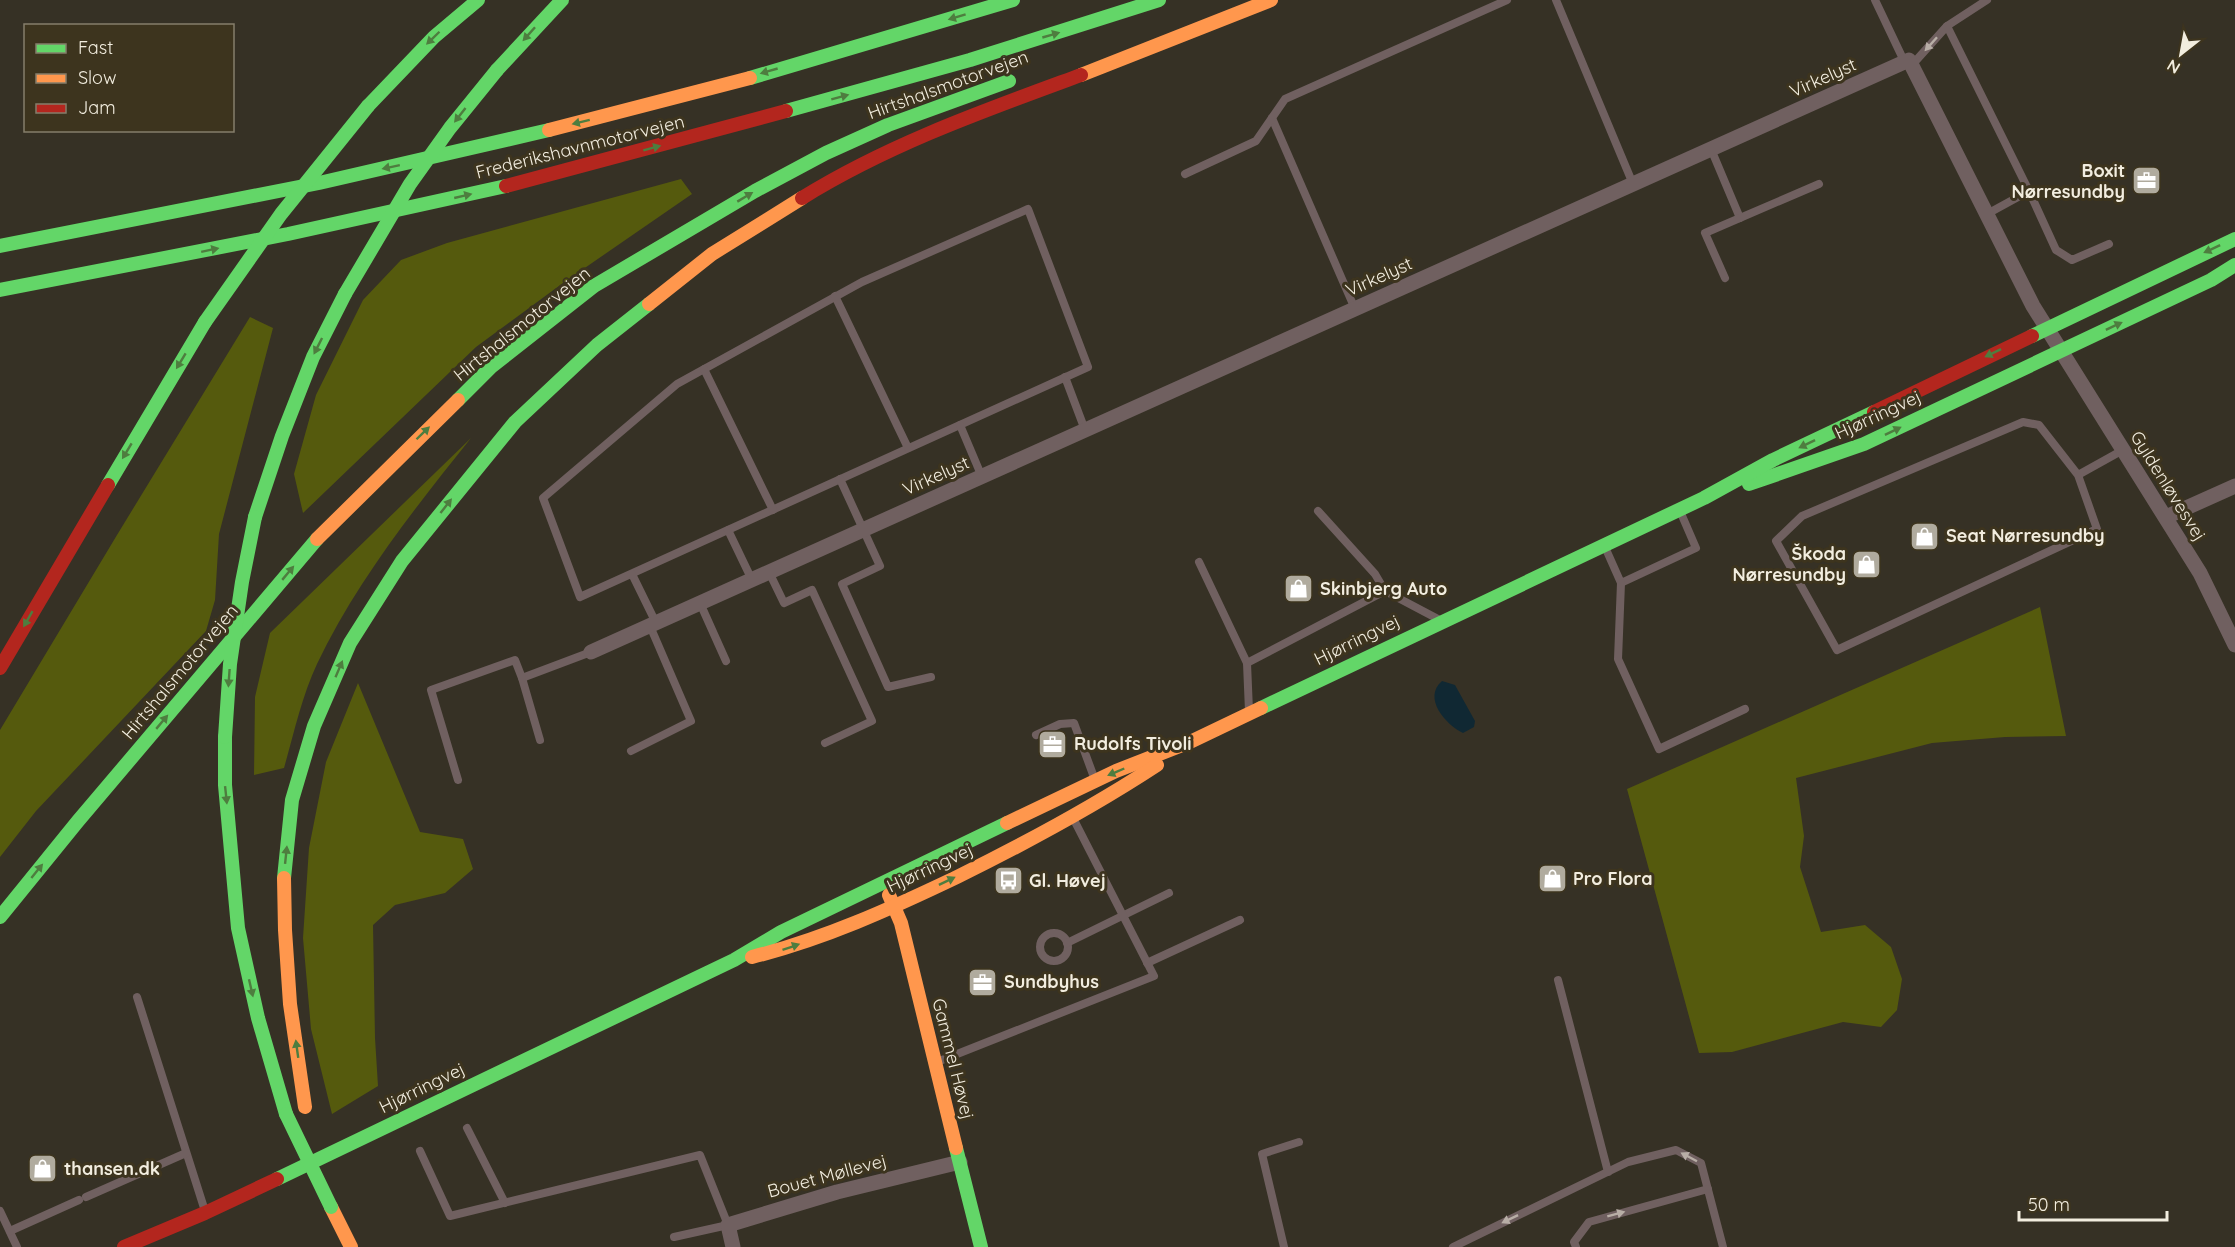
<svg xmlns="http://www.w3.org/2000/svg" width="2235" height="1247" font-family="Quicksand,sans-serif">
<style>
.forest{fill:#555a0d}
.water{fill:#102833}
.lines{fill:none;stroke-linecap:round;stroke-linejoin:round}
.lane{stroke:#706060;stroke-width:8}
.street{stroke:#706060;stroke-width:15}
.fast{stroke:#63d668;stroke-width:14}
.slow{stroke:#ff974d;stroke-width:14}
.jam{stroke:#b3261e;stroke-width:14}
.fast-bridge{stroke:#63d668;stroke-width:14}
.oneway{fill:#4e7d3f}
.oneway2{fill:#b8aea6}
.labels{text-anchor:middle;stroke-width:6;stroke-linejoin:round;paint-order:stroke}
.street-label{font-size:18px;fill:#f2eddf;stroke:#3d341e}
.poi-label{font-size:18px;font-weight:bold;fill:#f2eddf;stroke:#3d341e;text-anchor:start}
</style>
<rect width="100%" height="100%" fill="#363125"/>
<!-- forest -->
<g class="forest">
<polygon points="681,179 692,194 563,283 476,347 303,513 294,474 316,395 363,300 401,260 447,243"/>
<polygon points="250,317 273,328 219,534 215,600 206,631 36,811 0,857 0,730 117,535"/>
<path d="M471 438C415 508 356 582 317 664 302 696 294 733 284 768L254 775 255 697 270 633Z"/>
<polygon points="2040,607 2066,736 2005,737 1932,743 1796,778 1804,836 1800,867 1821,932 1865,925 1891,947 1902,979 1897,1010 1881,1027 1843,1022 1732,1052 1699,1053 1627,789"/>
<polygon points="358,683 420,832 463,839 473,869 445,893 395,905 373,925 375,1038 378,1086 332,1114 311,1029 303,938 309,848 326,762"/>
</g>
<!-- water -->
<path class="water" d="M1442 681 1455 685 1475 721 1474 727 1463 733C1446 725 1422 698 1442 681Z"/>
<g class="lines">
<!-- lane -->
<g class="lane">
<polyline points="1556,0 1633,184"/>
<polyline points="1875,0 1905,63"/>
<polyline points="1947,26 2029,191 2056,250 2072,260 2109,244"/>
<polyline points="1912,65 1947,26 1987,0"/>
<polyline points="1272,118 1355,309"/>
<polyline points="1711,149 1740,218"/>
<polyline points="1185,174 1256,141 1285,99 1507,0"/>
<polygon points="1028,209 1088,367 580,597 543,498 677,384 862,282"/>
<polyline points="1987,214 2029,191"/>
<polyline points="1725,278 1705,233 1819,184"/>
<polyline points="835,296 908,448"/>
<polyline points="704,369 773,510"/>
<polyline points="1065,377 1085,430"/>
<polyline points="960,425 982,477"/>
<polyline points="2078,475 2097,529 1837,650 1776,541 1802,516 2023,422 2039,425 2078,475 2123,450"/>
<polyline points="840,479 880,566 842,584 888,687 931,677"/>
<polyline points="1318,511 1375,574 1385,591"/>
<polyline points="728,530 752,580"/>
<polyline points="1605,547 1621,583 1696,548 1680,511"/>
<polyline points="1199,562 1247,663"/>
<polyline points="769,572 784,603 812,590 872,721 825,743"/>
<polyline points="632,574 656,623"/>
<polyline points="1621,583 1618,659 1659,749 1745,709"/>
<polyline points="700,603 726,661"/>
<polyline points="1249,711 1247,663 1385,591 1438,619"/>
<polyline points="1036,735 1060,724 1074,723 1095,780"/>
<polyline points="540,740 522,678 591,652"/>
<polyline points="631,751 691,721 650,626"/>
<polyline points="458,780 431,690 515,660 522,678"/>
<circle cx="1054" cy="947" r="14"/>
<polyline points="1067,943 1169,893"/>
<polyline points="1147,963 1240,920"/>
<polyline points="1558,980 1608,1172"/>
<polyline points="137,997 205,1211"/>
<polyline points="937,1062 1154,976 1073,818"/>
<polyline points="467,1128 505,1203"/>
<polyline points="420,1151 450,1216 700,1155 728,1225 674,1237"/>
<polyline points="86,1197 186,1153"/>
<polyline points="0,1211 17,1247"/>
<polyline points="10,1231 79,1200"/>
<polyline points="1284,1247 1262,1154 1299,1142"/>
<polyline points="1453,1247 1628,1162 1676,1150 1701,1163 1723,1247"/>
<polyline points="1576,1247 1574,1242 1589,1222 1708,1189"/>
</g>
<!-- street -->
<g class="street">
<polyline points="2166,517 2235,486"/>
<polyline points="591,652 1909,60 2033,306 2200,573 2235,645"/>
<polyline points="733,1247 728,1225 837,1192 960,1162"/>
</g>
<!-- fast -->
<g class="fast">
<polyline points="497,70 562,0"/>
<polyline points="750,78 1013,0"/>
<polyline points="368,106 434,37 478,0"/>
<polyline points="786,111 970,60 1159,0"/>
<polyline points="0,246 319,183 549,130"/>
<polyline points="0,290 288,234 506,186"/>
<polyline points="2032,336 2235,239"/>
<polyline points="458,400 491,367 594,286 755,191 826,153 888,125 1009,81"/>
<polyline points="1749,484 1864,444 2211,280 2235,265"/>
<polyline points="108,485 205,322"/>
<polyline points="255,517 282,436 313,357 345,294"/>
<polyline points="1261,708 1704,498 1773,460 1874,412"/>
<polyline points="225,737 225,785 238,928 258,1018 286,1114"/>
<polyline points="284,878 292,800 314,726 350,643 402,561 515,422 597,345 649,304"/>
<polyline points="0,917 78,821 317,539"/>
<polyline points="956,1148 981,1247"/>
<polyline points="277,1179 734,960 781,932 1007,823"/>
</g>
<!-- slow -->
<g class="slow">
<polyline points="1081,75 1271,0"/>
<polyline points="549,130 750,78"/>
<polyline points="649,304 712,254 802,198"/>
<polyline points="317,539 458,400"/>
<polyline points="1007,823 1116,771 1190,742 1261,708"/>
<polyline points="284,878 285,930 290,1004 305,1107"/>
<polyline points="889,895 901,923 956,1148"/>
<path d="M752 957C824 939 890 909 957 877 1026 843 1093 807 1157 765"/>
<polyline points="331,1207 351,1247"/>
</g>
<!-- jam -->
<g class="jam">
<polyline points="506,186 786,111"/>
<path d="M802 198C889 144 986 110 1081 75"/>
<polyline points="1874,412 2032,336"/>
<polyline points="0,668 108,485"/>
<polyline points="124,1247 205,1213 277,1179"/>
</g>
<!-- fast-bridge -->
<g class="fast-bridge">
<polyline points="345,294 410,184 450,128 497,70"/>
<polyline points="205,322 281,214 368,106"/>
<polyline points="225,737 230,664 242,582 255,517"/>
<polyline points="286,1114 331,1207"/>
</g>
</g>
<!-- one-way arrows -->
<defs><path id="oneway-solid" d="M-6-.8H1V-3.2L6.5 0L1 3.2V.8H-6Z" transform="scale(1.5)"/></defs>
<g class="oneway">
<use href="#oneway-solid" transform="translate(957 17) rotate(163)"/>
<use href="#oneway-solid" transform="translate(529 34) rotate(132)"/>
<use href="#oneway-solid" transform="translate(1051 35) rotate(-16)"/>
<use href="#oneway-solid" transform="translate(433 38) rotate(136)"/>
<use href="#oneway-solid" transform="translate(769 71) rotate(164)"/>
<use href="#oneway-solid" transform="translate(840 97) rotate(-15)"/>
<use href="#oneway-solid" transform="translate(460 115) rotate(128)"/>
<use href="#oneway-solid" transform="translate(581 122) rotate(166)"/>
<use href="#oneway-solid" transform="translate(652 148) rotate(-15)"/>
<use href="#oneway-solid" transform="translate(391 167) rotate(168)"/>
<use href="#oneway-solid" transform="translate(463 196) rotate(-13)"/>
<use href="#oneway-solid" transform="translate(745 197) rotate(-31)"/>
<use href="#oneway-solid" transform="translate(2212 249) rotate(155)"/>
<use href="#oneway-solid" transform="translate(210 250) rotate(-12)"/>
<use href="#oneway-solid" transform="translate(2114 326) rotate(-25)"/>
<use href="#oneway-solid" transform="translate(318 346) rotate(117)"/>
<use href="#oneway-solid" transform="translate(1993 353) rotate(154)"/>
<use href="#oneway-solid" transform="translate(181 361) rotate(121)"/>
<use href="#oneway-solid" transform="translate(1893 431) rotate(-26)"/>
<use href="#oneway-solid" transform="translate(423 433) rotate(-44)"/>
<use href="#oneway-solid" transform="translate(1807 444) rotate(154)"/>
<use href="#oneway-solid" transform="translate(127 451) rotate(121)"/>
<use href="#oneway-solid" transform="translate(446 506) rotate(-52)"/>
<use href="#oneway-solid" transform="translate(288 573) rotate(-50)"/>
<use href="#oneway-solid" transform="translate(28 619) rotate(120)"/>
<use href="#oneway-solid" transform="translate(339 669) rotate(-67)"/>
<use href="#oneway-solid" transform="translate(229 678) rotate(94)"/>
<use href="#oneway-solid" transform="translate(162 722) rotate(-50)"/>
<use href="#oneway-solid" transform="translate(1116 772) rotate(157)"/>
<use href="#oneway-solid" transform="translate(226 795) rotate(84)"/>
<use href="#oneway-solid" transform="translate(286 855) rotate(-84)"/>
<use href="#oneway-solid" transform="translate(37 871) rotate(-51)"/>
<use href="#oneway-solid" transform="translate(947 881) rotate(-26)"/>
<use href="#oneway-solid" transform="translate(791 947) rotate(-19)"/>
<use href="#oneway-solid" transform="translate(251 988) rotate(77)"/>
<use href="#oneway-solid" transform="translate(297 1049) rotate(-98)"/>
</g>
<g class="oneway2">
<use href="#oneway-solid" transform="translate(1931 44) rotate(132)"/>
<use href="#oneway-solid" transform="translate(1689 1157) rotate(-152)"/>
<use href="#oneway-solid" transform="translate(1616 1214) rotate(-15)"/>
<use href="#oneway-solid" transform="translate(1510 1219) rotate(154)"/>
</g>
<!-- icons -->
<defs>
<symbol id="office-square" viewBox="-11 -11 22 22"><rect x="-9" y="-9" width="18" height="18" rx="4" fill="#b0ab9e" stroke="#3d341e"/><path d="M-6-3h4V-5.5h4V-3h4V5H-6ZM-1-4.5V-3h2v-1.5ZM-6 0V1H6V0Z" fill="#fff"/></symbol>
<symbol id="shop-square" viewBox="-11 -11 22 22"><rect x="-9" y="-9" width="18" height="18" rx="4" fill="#b0ab9e" stroke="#3d341e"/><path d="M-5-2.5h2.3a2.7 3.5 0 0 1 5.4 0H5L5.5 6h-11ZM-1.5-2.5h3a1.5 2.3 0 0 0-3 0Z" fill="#fff"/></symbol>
<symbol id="bus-square" viewBox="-11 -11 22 22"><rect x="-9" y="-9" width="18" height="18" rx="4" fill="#b0ab9e" stroke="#3d341e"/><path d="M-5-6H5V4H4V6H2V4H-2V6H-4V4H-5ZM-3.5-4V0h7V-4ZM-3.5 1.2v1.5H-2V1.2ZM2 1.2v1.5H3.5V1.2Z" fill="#fff"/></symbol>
</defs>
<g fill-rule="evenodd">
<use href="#office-square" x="2130" y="164" width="33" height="33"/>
<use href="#shop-square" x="1908" y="520" width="33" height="33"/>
<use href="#shop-square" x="1850" y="548" width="33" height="33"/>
<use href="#shop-square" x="1282" y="572" width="33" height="33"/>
<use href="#office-square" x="1036" y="728" width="33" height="33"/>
<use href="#shop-square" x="1536" y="862" width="33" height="33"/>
<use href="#bus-square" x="992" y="864" width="33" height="33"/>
<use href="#office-square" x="966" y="966" width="33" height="33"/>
<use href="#shop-square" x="26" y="1152" width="33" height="33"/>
</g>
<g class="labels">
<!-- street labels -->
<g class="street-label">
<text transform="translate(1823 78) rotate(-24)" y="6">Virkelyst</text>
<text transform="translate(948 85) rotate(-20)" y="6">Hirtshalsmotorvejen</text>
<text transform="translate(580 147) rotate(-14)" y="6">Frederikshavnmotorvejen</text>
<text transform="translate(1379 277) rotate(-24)" y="6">Virkelyst</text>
<text transform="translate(522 324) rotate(-39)" y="6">Hirtshalsmotorvejen</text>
<text transform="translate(1878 415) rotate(-25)" y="6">Hjørringvej</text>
<text transform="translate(936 476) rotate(-24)" y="6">Virkelyst</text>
<text transform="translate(2168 486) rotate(58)" y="6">Gyldenløvesvej</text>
<text transform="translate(1357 640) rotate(-26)" y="6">Hjørringvej</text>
<text transform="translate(180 672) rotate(-50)" y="6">Hirtshalsmotorvejen</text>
<text transform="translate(930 868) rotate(-25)" y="6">Hjørringvej</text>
<text transform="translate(953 1059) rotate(76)" y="6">Gammel Høvej</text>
<text transform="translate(422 1088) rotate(-26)" y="6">Hjørringvej</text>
<text transform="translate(827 1176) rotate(-15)" y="6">Bouet Møllevej</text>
</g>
<!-- poi labels -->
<g class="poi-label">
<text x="2125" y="177" text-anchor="end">Boxit<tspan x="2125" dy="21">Nørresundby</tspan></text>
<text x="1946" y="542">Seat Nørresundby</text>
<text x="1846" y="560" text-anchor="end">Škoda<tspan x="1846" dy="21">Nørresundby</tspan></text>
<text x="1320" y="595">Skinbjerg Auto</text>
<text x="1074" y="750">Rudolfs Tivoli</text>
<text x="1573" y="885">Pro Flora</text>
<text x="1029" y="887">Gl. Høvej</text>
<text x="1004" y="988">Sundbyhus</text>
<text x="64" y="1175">thansen.dk</text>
</g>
</g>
<!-- legend -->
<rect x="24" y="24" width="210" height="108" fill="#3d341e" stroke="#857e6b" stroke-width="1.5"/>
<rect x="36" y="44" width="30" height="9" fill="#63d668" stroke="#857e6b" stroke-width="1.5"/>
<text x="78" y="54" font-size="18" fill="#f2eddf">Fast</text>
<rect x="36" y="74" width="30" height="9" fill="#ff974d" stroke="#857e6b" stroke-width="1.5"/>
<text x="78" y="84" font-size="18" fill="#f2eddf">Slow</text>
<rect x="36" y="104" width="30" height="9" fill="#b3261e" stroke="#857e6b" stroke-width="1.5"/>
<text x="78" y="114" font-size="18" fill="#f2eddf">Jam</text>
<!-- north arrow -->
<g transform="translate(2181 54) rotate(211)" stroke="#3d341e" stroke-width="4.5" paint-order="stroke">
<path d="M0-4.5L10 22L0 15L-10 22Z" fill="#f2eddf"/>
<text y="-9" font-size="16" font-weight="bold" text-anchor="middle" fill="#f2eddf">N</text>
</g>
<!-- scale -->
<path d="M2019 1211v9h148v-9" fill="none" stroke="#f2eddf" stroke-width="3"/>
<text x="2028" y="1211" font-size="18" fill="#f2eddf" stroke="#3d341e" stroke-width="4.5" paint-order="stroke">50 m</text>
</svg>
